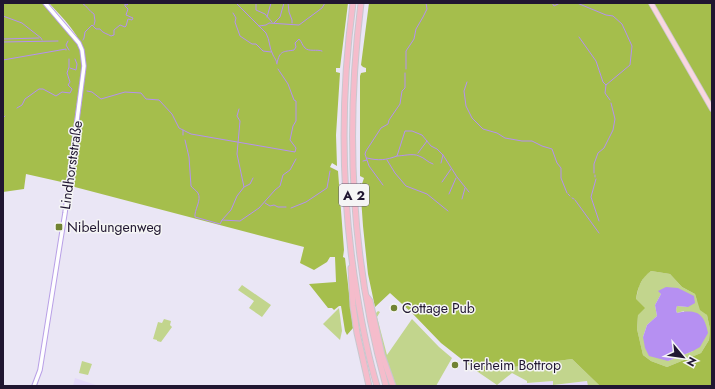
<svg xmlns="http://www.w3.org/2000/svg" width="715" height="389" font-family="Jost,sans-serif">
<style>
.built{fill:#e4d9fa}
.green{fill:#c2d58d;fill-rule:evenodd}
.forest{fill:#a5be4c;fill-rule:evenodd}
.water{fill:#b690f2}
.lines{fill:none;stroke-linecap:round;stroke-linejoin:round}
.stream{stroke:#b690f2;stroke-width:1}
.minor-casing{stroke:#b9a0e7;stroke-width:5.5}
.major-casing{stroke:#c9c7ce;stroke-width:6}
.highway-casing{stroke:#c9c7ce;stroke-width:7}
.minor{stroke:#fff;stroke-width:3.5}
.major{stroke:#f9d7e0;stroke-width:4.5}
.highway{stroke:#f5bccb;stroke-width:5}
.poi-dot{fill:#718332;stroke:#f5f5f5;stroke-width:1.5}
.labels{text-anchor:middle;stroke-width:3;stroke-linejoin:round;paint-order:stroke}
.shield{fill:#f5f5f5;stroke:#60596c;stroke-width:1}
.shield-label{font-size:13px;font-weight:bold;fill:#201631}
.street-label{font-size:14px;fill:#201631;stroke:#f5f5f5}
.poi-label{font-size:14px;fill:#201631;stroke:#f5f5f5;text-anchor:start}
</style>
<rect width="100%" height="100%" fill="#eae6f5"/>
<!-- built -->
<g class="built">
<polygon points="75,378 99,386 73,386"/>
<polygon points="553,381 554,385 588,381 588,386 521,386 522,384"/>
</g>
<!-- green -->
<g class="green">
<path d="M651 271 670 274 682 287 695 294 697 300 707 315 710 329 709 340 701 353 667 367 651 361 643 355 637 329 638 315 636 299 639 286 645 275ZM659 291 688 307 677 306 676 310 677 313 684 311 693 351 668 361 643 337 647 325 657 316 655 305 661 294Z"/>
<polygon points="242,285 271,305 262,317 249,308 254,301 238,290"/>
<polygon points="339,308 342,331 340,340 323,324"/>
<polygon points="378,311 380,312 377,317 387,355 412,319 439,347 452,358 436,386 395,386 382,346 374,315"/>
<polygon points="164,319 171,321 170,325 172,327 161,342 157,341 157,340 153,339 158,322 162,323"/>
<polygon points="572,359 600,386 588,386 587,381 553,385 553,381 527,383 527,381 512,373 497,385 478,372"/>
<polygon points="82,361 92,364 88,375 79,373"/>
</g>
<!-- forest -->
<g class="forest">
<polygon points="3,3 42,3 77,44 81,51 82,66 66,183 26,174 24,189 3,192"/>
<path d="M49 3H348L340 68H336V72L340 73 336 135 337 166 332 163 330 167 338 171 344 250 343 257 345 258 353 328 347 335 345 331 341 306H339L334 310 332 308H328L309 284 336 282 335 257H330L327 262 314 270 300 263 304 247 71 186 86 67C86 39 66 22 49 3Z"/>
<path d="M369 3H712V386H600L572 359 478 372 441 343 412 313 390 293 375 307 368 274 363 226 360 183 362 184 364 178 360 176V76L361 73 366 72V68L363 67 361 65ZM651 271 670 274 682 287 695 294 700 310 707 315 710 329 709 340 701 353 667 367 651 361 643 355 637 329 638 315 645 308 636 299C638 287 641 278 651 271Z"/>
</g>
<!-- water -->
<path class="water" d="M666 287 678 288 694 296 695 303 688 307 677 306 676 310 677 313C697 309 704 313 708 333L700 347 693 351 676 358 668 361 649 356 645 348 643 337 647 325 657 316 655 305 661 294 658 291Z"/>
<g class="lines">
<!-- stream -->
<g class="stream">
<path d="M82 3C87 6 89 11 94 14L95 21 94 25"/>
<path d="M236 3 266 33C270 40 269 48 273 55 275 59 276 59 277 64"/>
<polyline points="256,3 256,10 265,14 272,22"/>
<polyline points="288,3 289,12 292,20 292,23"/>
<polyline points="552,3 554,6 560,3"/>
<polyline points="577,3 606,15 613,16 622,24 632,46 630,65 606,85"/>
<polyline points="233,13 236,18 235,22 240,36 252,44 256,44 263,51 271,52"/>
<polyline points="3,16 22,23 41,38 42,40"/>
<polyline points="267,17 271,3"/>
<polyline points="274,23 280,17 284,3"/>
<polyline points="259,26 266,25 269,23 299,25 322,8 325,3"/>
<polyline points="579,37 596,61 603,82 606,85 605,93 610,100"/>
<polyline points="3,39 39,38"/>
<path d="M83 40 84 38 85 32 92 25 96 29H100C102 33 108 34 111 36L114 35V30L120 25 125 27 126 26 128 19 132 20 133 18 126 15 128 9 125 6V4L127 5 129 3"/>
<polyline points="68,41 66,45 69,50"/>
<polyline points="3,42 58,41"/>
<polyline points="3,60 66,49 66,50"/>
<path d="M277 63C280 50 283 52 294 50L296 47 295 43 299 39C302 42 302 45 305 48 309 52 317 49 322 51"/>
<polyline points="70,68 76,70 77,64 75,59"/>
<polyline points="406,69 406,51 414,39 416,29 423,17 427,9 426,3"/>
<polyline points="467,82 464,91 466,106 472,118 483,129 497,133 505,138 522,141 532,141 542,146 552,149 557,163 561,168 561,178 567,193"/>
<polyline points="87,91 92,92 101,99 125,92 141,93 146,99 159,100 172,114 179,128 191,134 295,152 296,148 290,140 293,126 296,121 296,101 294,100 288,84 278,69"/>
<polyline points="17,108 22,105 25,99 39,89 43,89 56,96 62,92 70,93 72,89 68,85 70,82 67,73 69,67 69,59"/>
<polyline points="3,118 5,116"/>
<polyline points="183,130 183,135"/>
<path d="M185 140 189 157 191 186C192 188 196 190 198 193 202 200 194 210 195 217L220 224 222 220 240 221 259 208 275 190 280 186 283 175 290 170 296 159"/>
<polyline points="418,153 427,141"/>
<path d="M397 156C403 156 413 153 419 156 425 158 427 162 433 164"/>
<path d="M367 158C379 161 386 160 397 156L405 131H412L422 135 431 146 437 149 443 155 457 177 469 192"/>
<polyline points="367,160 369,166 383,185"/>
<polyline points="387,160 395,173 406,186 427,194 448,211"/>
<polyline points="363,161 367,160 365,154 366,151 381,128 388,124 389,120 400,104 402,91 405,88 405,73"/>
<polyline points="441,163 443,155"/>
<polyline points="594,173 594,164 598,153 604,148 613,130 615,119 611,103"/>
<polyline points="595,175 595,177"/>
<polyline points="596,179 591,197 599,221"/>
<polyline points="442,182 451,169"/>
<polyline points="244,187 250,184 253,178"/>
<polyline points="449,194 456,178"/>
<polyline points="568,194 570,196"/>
<polyline points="572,198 574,199"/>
<polyline points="462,199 465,188"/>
<polyline points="575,200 599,233"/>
<polyline points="265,203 270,206 274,205 278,207 286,207"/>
<polyline points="291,208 306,202 327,188 330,171"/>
<polyline points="222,220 231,210 237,196 244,187 237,154 240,121 237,116 239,109"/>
</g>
<defs>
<polyline id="minor" points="34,386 40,370 65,213 84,66 82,50 79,43 45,3"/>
<polyline id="major" points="651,3 712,109"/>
<g id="highway">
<path d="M353 3C340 100 341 197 357 294 362 325 368 356 377 386"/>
<path d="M361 3C345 132 351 261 386 386"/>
<polyline points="351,268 353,306 357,333 369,386"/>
<polyline points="367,297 370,301 382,355 393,386"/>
</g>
</defs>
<!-- minor casing -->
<use href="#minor" class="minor-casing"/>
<!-- major casing -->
<use href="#major" class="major-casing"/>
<!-- highway casing -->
<use href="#highway" class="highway-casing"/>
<!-- minor -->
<use href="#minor" class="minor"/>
<!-- major -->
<use href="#major" class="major"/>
<!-- highway -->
<use href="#highway" class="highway"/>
</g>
<!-- markers -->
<g class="poi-dot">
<rect x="55" y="223" width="8" height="8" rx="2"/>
<circle cx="394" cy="308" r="4"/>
<circle cx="455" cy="365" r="4"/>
</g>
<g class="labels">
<!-- shield labels -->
<rect class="shield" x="339" y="184" width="30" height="22" rx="3"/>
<g class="shield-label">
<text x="354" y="200">A 2</text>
</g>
<!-- street labels -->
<g class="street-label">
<text transform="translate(71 165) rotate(-82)" y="5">Lindhorststraße</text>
</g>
<!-- poi labels -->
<g class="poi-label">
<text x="67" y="232">Nibelungenweg</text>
<text x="402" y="313">Cottage Pub</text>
<text x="463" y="370">Tierheim Bottrop</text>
</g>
</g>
<!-- border -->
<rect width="715" height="389" fill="none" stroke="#201631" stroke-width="8"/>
<!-- north arrow -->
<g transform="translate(683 357) rotate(119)" stroke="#f5f5f5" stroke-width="3" paint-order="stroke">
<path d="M0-3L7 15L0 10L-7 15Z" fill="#201631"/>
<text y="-6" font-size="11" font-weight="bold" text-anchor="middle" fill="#201631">N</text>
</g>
</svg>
